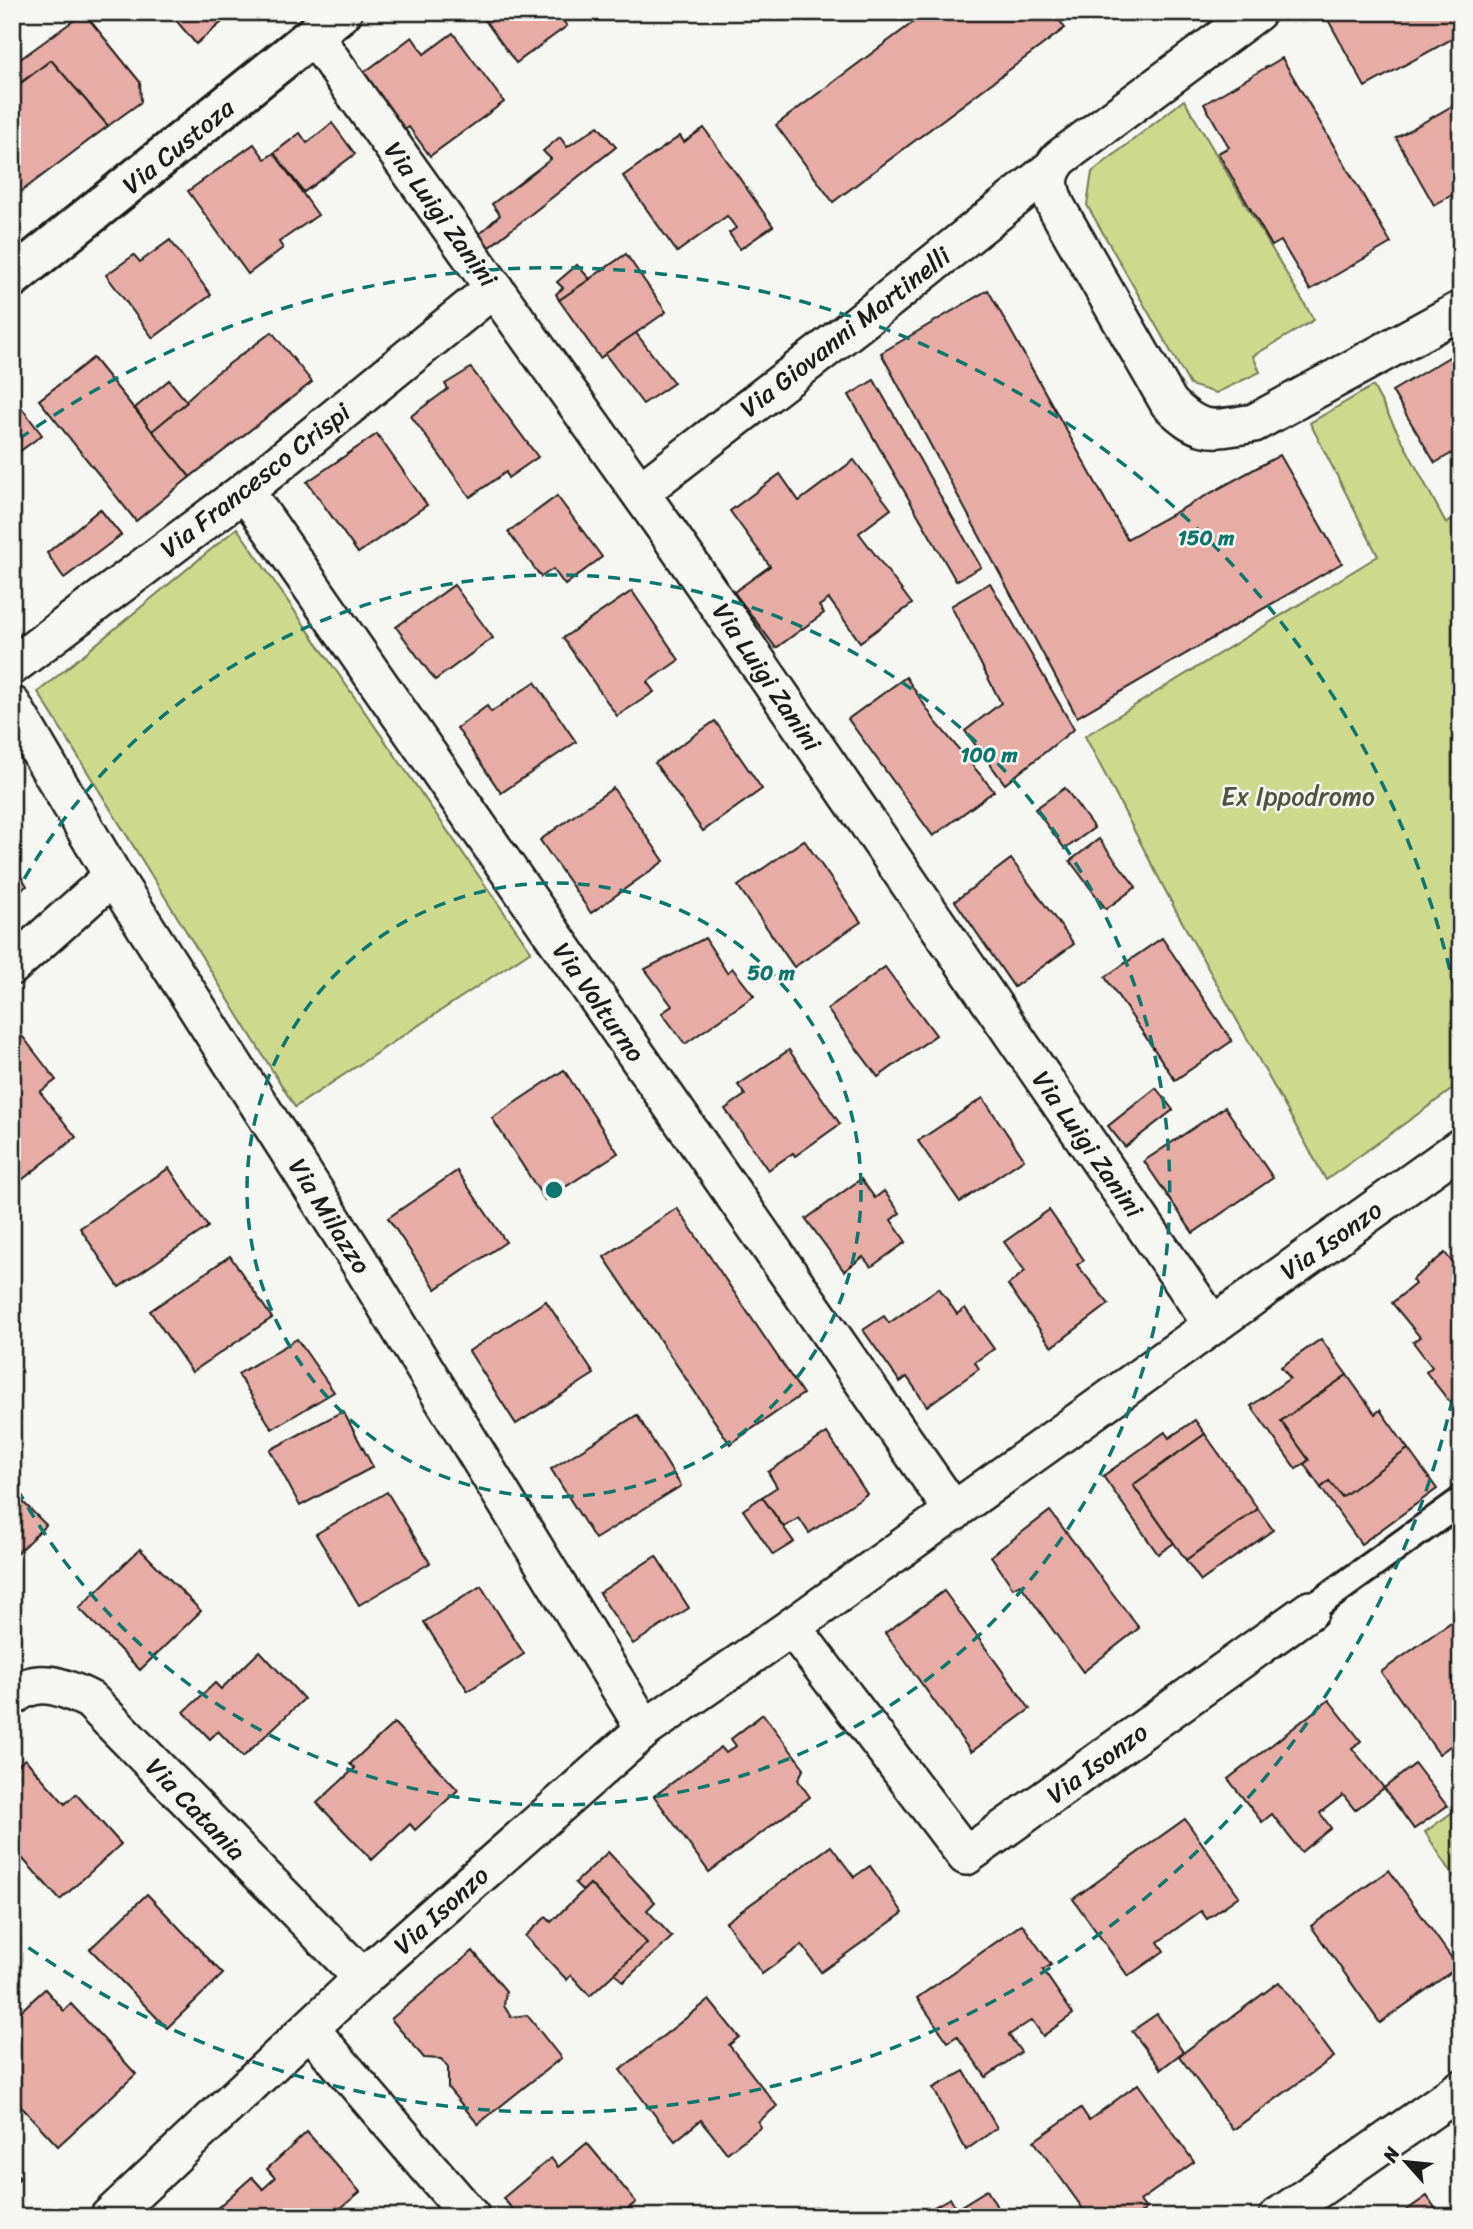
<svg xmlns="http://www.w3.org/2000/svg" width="1473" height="2229" font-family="Sriracha,sans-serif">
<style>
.green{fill:#cdd98d;stroke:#747a54;stroke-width:2}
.building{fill:#e7aca5;stroke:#1c1c1c;stroke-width:2}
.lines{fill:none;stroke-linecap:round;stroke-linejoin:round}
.pedestrian-casing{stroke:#1c1c1c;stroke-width:32}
.minor-casing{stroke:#1c1c1c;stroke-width:42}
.tertiary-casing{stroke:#1c1c1c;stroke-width:44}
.pedestrian{stroke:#f6f6f2;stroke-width:26}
.minor{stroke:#f6f6f2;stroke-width:37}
.tertiary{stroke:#f6f6f2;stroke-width:38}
.ring{fill:none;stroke:#0f766e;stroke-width:3.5;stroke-dasharray:12 9}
.labels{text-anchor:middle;stroke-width:5;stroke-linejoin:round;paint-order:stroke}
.street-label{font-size:26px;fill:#1c1c1c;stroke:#f6f6f2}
.park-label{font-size:26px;fill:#51553e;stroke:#f6f6f2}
.centre{fill:#0f766e;stroke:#f6f6f2;stroke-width:3.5}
.ring-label{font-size:21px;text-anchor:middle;font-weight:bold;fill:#0f766e;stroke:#f6f6f2;stroke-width:5;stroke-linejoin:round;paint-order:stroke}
</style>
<rect width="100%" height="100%" fill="#f6f6f2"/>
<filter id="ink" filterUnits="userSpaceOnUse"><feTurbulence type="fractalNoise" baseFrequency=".0143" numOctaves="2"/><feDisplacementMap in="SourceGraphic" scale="14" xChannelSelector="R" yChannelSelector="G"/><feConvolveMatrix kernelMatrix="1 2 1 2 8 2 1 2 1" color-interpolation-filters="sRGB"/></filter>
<g filter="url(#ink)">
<!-- green -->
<g class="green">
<polygon points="1184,100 1314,320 1253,356 1260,372 1216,393 1190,385 1087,205 1092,172"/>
<polygon points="1373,386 1446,523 1461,515 1461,1083 1326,1180 1175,909 1085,736 1378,556 1310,423"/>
<polygon points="237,528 531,951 295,1107 38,692"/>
<polygon points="1461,1806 1461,1887 1425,1832"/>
</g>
<!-- building -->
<g class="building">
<polygon points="169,12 234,12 196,44"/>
<polygon points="479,12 557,12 567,26 516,63"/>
<polygon points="927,12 1053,12 1065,28 833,202 776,125"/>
<polygon points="1338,12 1461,12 1461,34 1365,87 1327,18"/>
<polygon points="84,13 140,82 141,102 108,126 51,60 12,89 12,65"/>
<polygon points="453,33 504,102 430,156 409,127 403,131 362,74 412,37 424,54"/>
<polygon points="1282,58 1391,243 1310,290 1281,241 1272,246 1218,153 1229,147 1204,104"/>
<polygon points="51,60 108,126 18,194 12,187 12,90"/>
<polygon points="1461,101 1461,190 1434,205 1396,138"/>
<polygon points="332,123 355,154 304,192 274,153 300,133 307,143"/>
<polygon points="598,126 616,147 483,252 474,239 500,215 492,204 551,159 543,151 560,137 567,147"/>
<polygon points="704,128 773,226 740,249 729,233 736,228 727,216 677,252 623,176 680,136 684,142"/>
<polygon points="254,144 265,159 274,153 318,215 279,242 283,248 248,274 188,191"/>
<polygon points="170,240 211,295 153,338 106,275 134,255 140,262"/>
<polygon points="626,254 666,312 600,358 559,300"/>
<polygon points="577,265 590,279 559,300 556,294 563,288 557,282"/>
<polygon points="988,290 1127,539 1280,455 1342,563 1077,717 881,353"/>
<polygon points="272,332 312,382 190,477 152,431 214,375"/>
<polygon points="636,333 674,383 643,404 605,354"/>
<polygon points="1461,350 1461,448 1435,463 1392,391"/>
<polygon points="93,358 190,477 136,521 39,400"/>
<polygon points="471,368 538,457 508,478 506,472 470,497 411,416 448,389 445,384"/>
<polygon points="169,380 187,402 152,431 135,408"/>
<polygon points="874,380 981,567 956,581 849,395"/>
<polygon points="12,395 42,435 12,457"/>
<polygon points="377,434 427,505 358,553 307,482"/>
<polygon points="854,460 891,509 859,533 912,604 860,642 829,599 819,606 824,613 776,648 734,592 770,566 730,511 780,474 799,501"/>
<polygon points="557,496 602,557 565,585 553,569 541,577 508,532"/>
<polygon points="100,509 121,535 64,578 47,553"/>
<polygon points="990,583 1074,729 1005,784 965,731 1001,703 951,606"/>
<polygon points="454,585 493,638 435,680 396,627"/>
<polygon points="632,591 679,660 647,682 654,692 617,716 563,638"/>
<polygon points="906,677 935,721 994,791 933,836 848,719"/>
<polygon points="535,682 576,742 501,793 457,728 487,706 491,712"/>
<polygon points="715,721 762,789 703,831 655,763"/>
<polygon points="613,788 664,861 591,913 540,840"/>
<polygon points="1065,788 1094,828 1065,849 1035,809"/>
<polygon points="1099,839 1136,887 1106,909 1070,861"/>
<polygon points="804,840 861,922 794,967 738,886"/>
<polygon points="1011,859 1074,944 1014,987 955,901"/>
<polygon points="12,862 27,886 12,895"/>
<polygon points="705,938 727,973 732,968 754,996 685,1044 662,1013 672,1006 645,969"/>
<polygon points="1162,938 1232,1041 1175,1080 1105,977"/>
<polygon points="885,967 936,1035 878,1077 827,1009"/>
<polygon points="23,1037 56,1080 40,1092 76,1137 18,1183 12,1176 12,1045"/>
<polygon points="789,1050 840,1124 795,1156 793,1153 768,1170 725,1109 745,1095 738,1085"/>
<polygon points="564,1070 618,1153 545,1200 492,1118"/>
<polygon points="1156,1088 1173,1110 1125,1147 1108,1126"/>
<polygon points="983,1098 1024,1159 960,1202 918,1141"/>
<polygon points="1225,1107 1273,1178 1193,1233 1144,1161"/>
<polygon points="169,1168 208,1227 119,1287 80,1228"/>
<polygon points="457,1171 506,1242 436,1289 388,1218"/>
<polygon points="861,1179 875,1198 884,1191 900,1213 891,1220 906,1242 871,1267 863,1257 844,1271 806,1219"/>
<polygon points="677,1208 803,1394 730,1444 604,1257"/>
<polygon points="1049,1210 1084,1260 1077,1265 1109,1304 1052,1347 1008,1285 1025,1271 1004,1242"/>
<polygon points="1445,1253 1461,1273 1461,1408 1457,1411 1426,1372 1432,1367 1413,1342 1420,1337 1392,1303 1415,1284 1412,1280"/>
<polygon points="230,1256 272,1318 192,1372 150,1311"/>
<polygon points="939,1288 957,1314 965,1308 994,1349 975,1362 979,1369 927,1406 907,1377 900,1382 863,1330 884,1316 889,1323"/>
<polygon points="546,1301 594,1374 516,1424 469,1351"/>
<polygon points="297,1339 334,1392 272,1429 238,1374"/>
<polygon points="1321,1339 1347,1375 1281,1421 1309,1460 1296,1469 1251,1406 1290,1378 1281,1367"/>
<polygon points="1347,1375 1375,1414 1380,1410 1408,1449 1342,1497 1329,1481 1321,1488 1304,1464 1309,1460 1281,1421"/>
<polygon points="343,1411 373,1467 300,1506 270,1450"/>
<polygon points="637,1415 681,1486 595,1539 551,1469"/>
<polygon points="1195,1420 1205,1434 1133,1485 1174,1543 1158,1554 1103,1476 1165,1432 1169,1438"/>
<polygon points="827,1433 867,1494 809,1533 799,1518 784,1527 762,1497 777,1487 768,1472"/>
<polygon points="1205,1434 1258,1509 1186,1560 1133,1485"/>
<polygon points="1408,1449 1437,1489 1361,1544 1321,1488 1329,1481 1342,1497"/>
<polygon points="387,1492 430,1563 359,1605 316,1534"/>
<polygon points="762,1497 794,1542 773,1555 743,1510"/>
<polygon points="20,1499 46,1525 12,1558 12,1506"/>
<polygon points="1258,1509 1273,1530 1201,1581 1186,1560"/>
<polygon points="1050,1511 1139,1628 1083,1672 1020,1584 1013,1588 991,1556"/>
<polygon points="140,1549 201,1611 140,1670 79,1608"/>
<polygon points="656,1556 689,1608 633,1644 599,1593"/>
<polygon points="481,1586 524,1654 468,1691 424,1622"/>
<polygon points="944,1591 1030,1709 971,1752 885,1633"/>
<polygon points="1461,1615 1461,1738 1439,1754 1381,1672"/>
<polygon points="260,1651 304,1699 243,1757 218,1731 210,1739 184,1712 215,1683 221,1689"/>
<polygon points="1329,1700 1361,1741 1352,1748 1384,1788 1355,1810 1343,1795 1320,1813 1331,1828 1301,1852 1272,1814 1262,1822 1228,1779"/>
<polygon points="763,1714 804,1768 798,1780 810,1797 709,1872 654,1796 721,1747 726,1753 736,1746 731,1739"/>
<polygon points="394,1723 458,1790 415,1830 410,1824 372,1860 317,1803 355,1768 350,1764"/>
<polygon points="25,1759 65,1804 76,1794 121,1844 60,1900 21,1857 12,1865 12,1770"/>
<polygon points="1415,1764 1447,1806 1414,1829 1384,1788"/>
<polygon points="1185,1819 1239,1896 1207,1919 1201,1911 1158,1942 1164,1951 1128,1976 1073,1899"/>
<polygon points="831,1846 854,1877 870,1866 903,1913 821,1972 802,1945 762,1974 726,1922"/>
<polygon points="608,1852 655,1902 647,1910 672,1937 623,1982 615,1973 647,1943 590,1884 583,1891 575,1883"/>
<polygon points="1389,1870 1458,1967 1380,2023 1311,1926"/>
<polygon points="590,1884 647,1943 590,1996 571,1975 567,1980 525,1936 546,1917 551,1922"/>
<polygon points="147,1894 223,1974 167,2028 90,1949"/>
<polygon points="1022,1924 1051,1965 1043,1970 1073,2014 1043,2036 1032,2020 1009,2035 1021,2052 986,2077 957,2036 948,2042 917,1998"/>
<polygon points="473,1951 506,1991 504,2006 511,2017 527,2015 561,2058 478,2124 448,2088 448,2068 441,2059 424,2058 391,2019"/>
<polygon points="1279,1982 1334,2057 1233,2130 1179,2056"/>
<polygon points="45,1989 64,2011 71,2004 136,2074 58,2146 12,2097 12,2019"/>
<polygon points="709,2000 739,2037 729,2045 777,2106 758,2122 761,2127 727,2153 701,2120 675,2141 620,2070"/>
<polygon points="1157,2014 1183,2052 1161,2069 1132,2031"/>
<polygon points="964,2071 997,2128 966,2150 933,2088"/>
<polygon points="1138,2084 1194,2162 1140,2201 1146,2209 1136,2217 1089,2217 1034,2141 1081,2108 1089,2120"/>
<polygon points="307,2132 360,2192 341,2208 346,2213 342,2217 223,2217 216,2209 252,2177 263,2189 275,2178 267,2169"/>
<polygon points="587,2143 636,2202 618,2217 519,2217 503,2198 551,2158 558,2167"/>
<polygon points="12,2170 20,2178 12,2186"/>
<polygon points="987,2190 1003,2217 916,2217 950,2198 956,2209"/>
<polygon points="1427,2196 1441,2217 1397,2217"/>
<polygon points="816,2207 825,2217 805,2217"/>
</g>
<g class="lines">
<defs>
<polyline id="pedestrian" points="1310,1610 1461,1501"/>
<g id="minor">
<path d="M1257 12 1060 158C1045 175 1048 188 1057 208L1169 403C1201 435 1212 430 1254 423L1461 310"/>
<polyline points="314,36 670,535 1212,1324"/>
<polyline points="245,491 954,1512"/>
<polyline points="640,492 859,323 1050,170"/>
<polyline points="12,666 245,491 494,288"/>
<polyline points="12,705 113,876 357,1258 645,1729"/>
<polyline points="12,966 113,876"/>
<polyline points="792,1627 966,1856 1310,1610"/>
<path d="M12 1697C37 1675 64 1687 90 1700L363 1978"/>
<polyline points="310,2029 471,2217"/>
<polyline points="109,2217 363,1978 645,1729 792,1627 1461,1147"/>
<polyline points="1278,2217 1461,2089"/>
</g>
<polyline id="tertiary" points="12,278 342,12"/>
</defs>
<!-- pedestrian casing -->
<use href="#pedestrian" class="pedestrian-casing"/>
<!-- minor casing -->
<use href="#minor" class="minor-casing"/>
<!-- tertiary casing -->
<use href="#tertiary" class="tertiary-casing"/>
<!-- pedestrian -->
<use href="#pedestrian" class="pedestrian"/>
<!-- minor -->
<use href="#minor" class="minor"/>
<!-- tertiary -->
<use href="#tertiary" class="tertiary"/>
</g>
</g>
<!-- distance rings -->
<g class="ring">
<circle cx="554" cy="1190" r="307"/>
<path d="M14 897A615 615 0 1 1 14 1483"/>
<path d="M1461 1358A922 922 0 0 1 19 1941M19 439A922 922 0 0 1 1461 1022"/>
</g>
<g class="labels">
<!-- street labels -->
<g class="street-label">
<text transform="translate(178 146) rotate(-39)" y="9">Via Custoza</text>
<text transform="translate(441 214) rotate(54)" y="9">Via Luigi Zanini</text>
<text transform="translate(845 332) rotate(-38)" y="9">Via Giovanni Martinelli</text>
<text transform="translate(255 480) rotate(-38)" y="9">Via Francesco Crispi</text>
<text transform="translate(767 677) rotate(56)" y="9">Via Luigi Zanini</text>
<text transform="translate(599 1002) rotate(55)" y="9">Via Volturno</text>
<text transform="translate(1088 1144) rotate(55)" y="9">Via Luigi Zanini</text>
<text transform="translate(330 1216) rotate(58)" y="9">Via Milazzo</text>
<text transform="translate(1331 1240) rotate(-35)" y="9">Via Isonzo</text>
<text transform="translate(1097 1763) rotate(-36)" y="9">Via Isonzo</text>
<text transform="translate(196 1809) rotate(46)" y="9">Via Catania</text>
<text transform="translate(441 1910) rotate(-42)" y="9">Via Isonzo</text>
</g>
<!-- park labels -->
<g class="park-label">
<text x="1298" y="805">Ex Ippodromo</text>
</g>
</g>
<circle cx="554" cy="1190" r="10" class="centre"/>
<g class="ring-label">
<text x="1206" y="545">150 m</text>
<text x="989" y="762">100 m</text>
<text x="771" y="980">50 m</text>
</g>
<!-- margin -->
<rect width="1473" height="2229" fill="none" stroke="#f6f6f2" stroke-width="42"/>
<rect x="21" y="21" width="1431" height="2187" fill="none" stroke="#1c1c1c" stroke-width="2.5" filter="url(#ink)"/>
<!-- north arrow -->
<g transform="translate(1406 2162) rotate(297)" stroke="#f6f6f2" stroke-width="5" paint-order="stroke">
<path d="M0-5L12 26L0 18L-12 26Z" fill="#1c1c1c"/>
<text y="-10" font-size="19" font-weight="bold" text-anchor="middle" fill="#1c1c1c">N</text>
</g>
</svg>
